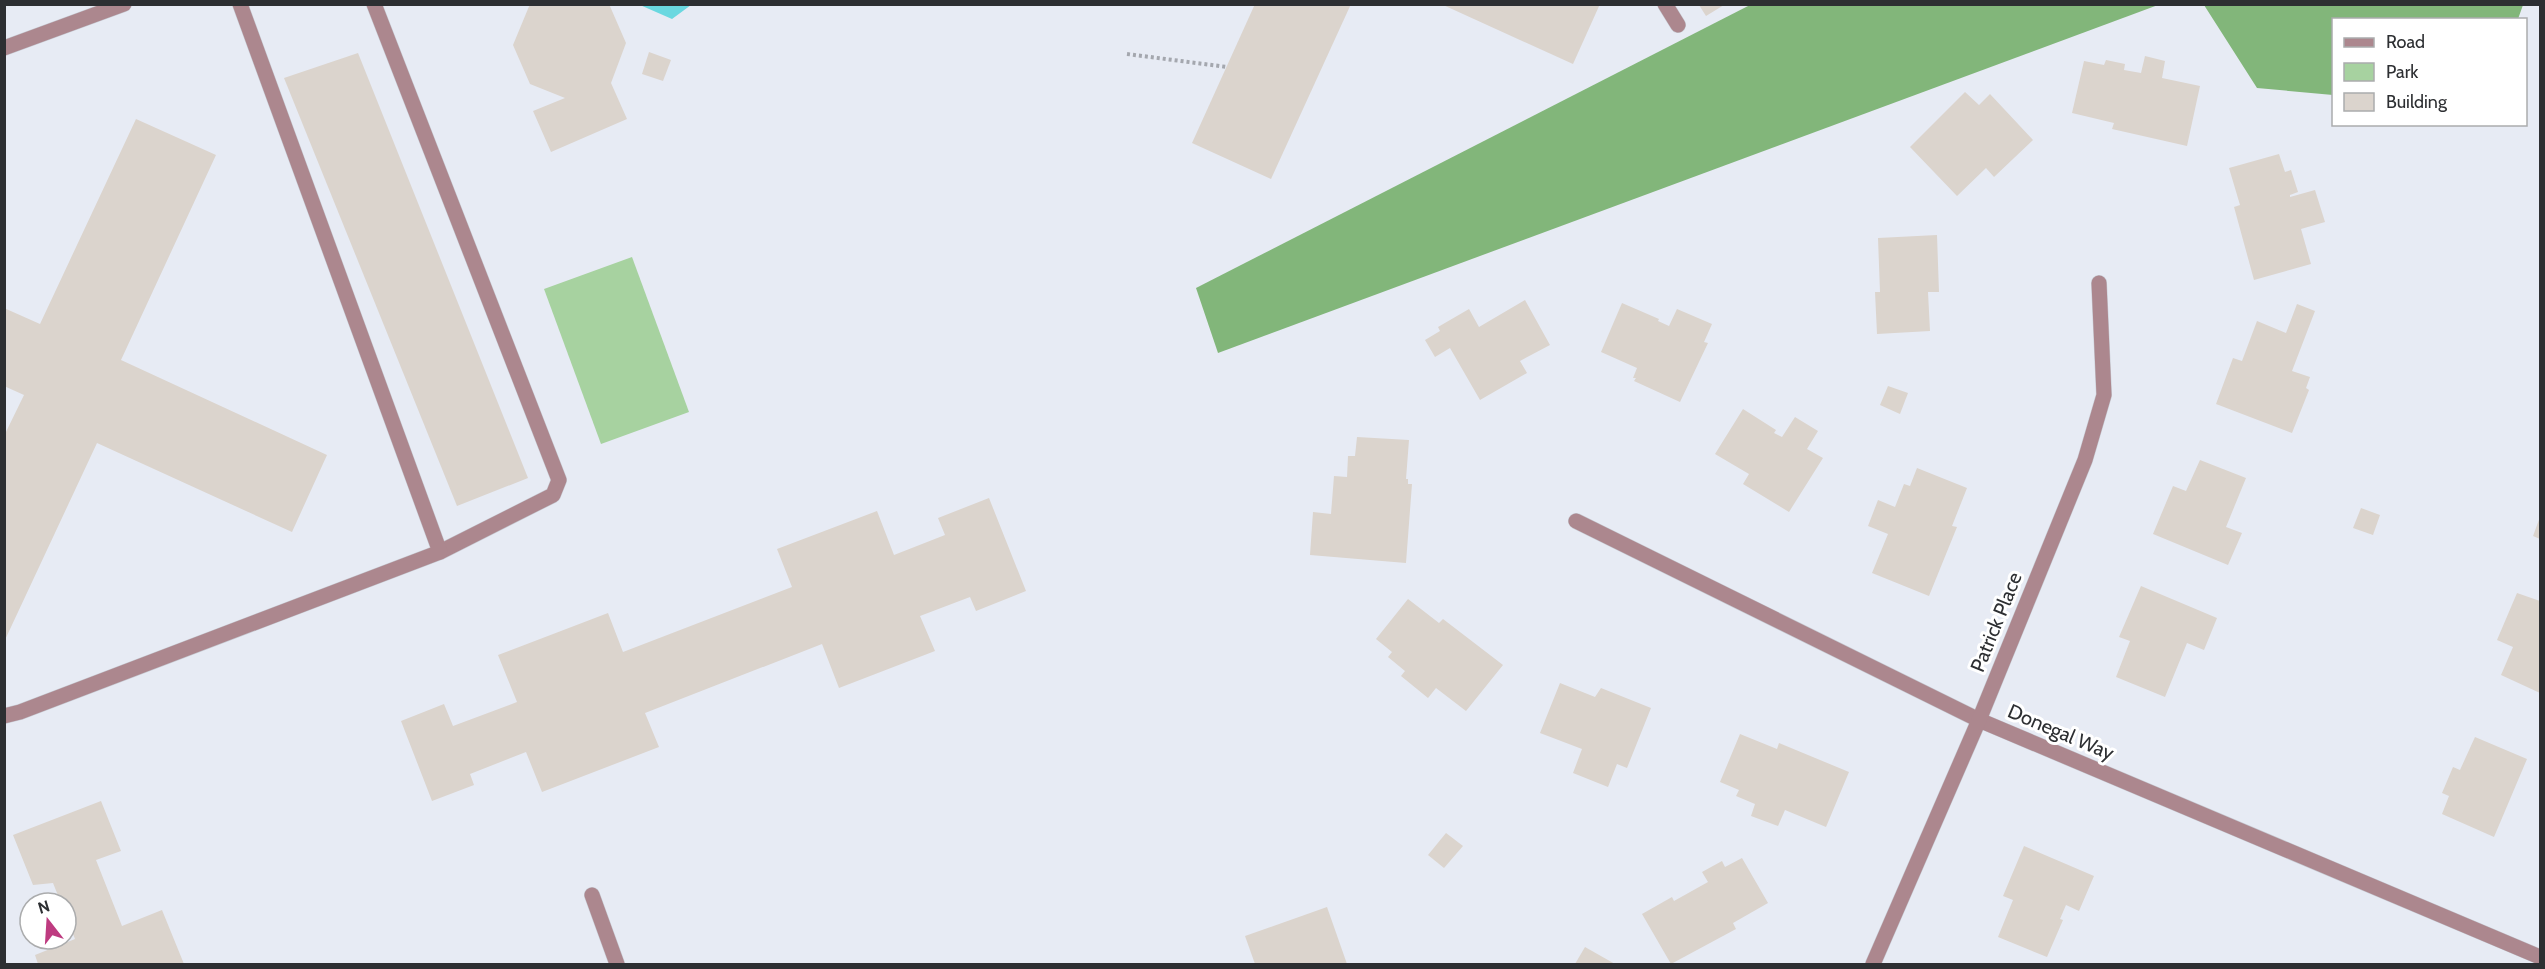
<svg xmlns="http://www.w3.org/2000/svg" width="2545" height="969" font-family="Cabin,sans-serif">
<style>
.green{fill:#a7d2a0}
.forest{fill:#82b67a}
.water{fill:#6ad8e0}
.building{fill:#dbd4cd}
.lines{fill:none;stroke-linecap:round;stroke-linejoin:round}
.minor-casing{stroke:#c6c9d1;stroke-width:16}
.path{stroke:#a4a7ae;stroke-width:4;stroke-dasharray:3 3;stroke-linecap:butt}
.minor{stroke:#ac878e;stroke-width:15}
.labels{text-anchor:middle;stroke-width:6;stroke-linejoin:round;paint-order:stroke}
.street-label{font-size:20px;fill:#2d2f32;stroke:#fff}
</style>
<rect width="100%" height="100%" fill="#e7ebf4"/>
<!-- green -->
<polygon class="green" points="632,257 689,412 601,444 544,289"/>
<!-- forest -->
<g class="forest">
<polygon points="1750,5 2158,5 1218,353 1196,288"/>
<polygon points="2204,5 2523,5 2518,19 2334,20 2333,95 2257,88"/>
</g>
<!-- water -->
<polygon class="water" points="640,5 639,5 691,5 672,19"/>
<!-- building -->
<g class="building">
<polygon points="530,4 609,4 626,43 611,83 627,119 551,152 533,111 565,98 530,84 513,45"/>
<polygon points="1255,4 1351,4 1271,179 1192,143"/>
<polygon points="1441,4 1600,4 1573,64"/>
<polygon points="1699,5 1724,5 1706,16"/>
<polygon points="649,52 671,60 663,81 642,74"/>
<polygon points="358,53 528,478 457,506 284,78"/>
<polygon points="2145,56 2165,61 2162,78 2200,86 2187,146 2112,129 2114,123 2072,113 2084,61 2104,65 2106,60 2125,64 2124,70 2141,73"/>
<polygon points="1965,92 1979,105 1990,94 2033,140 1994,177 1986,168 1957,196 1910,147"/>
<polygon points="136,119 216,155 121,360 327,455 292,532 97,443 4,642 4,436 24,395 4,386 4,308 40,324"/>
<polygon points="2279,154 2285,172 2291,170 2298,192 2290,195 2290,197 2315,190 2325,222 2301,229 2311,264 2254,280 2234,207 2240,205 2229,168"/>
<polygon points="1937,235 1939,292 1928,292 1930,331 1877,334 1875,292 1880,292 1878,238"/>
<polygon points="1525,300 1550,345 1520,361 1527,373 1480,400 1450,348 1435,357 1425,340 1440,331 1438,327 1469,309 1479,327"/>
<polygon points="1622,303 1659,319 1658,321 1669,326 1677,309 1712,324 1704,342 1708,343 1680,402 1634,381 1636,378 1633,378 1637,368 1601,352"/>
<polygon points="2297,304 2315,311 2292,371 2310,377 2306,388 2309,390 2292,433 2216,404 2233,358 2242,361 2257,321 2286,333"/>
<polygon points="1888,386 1908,393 1900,414 1880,405"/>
<polygon points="1743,409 1776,430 1774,433 1782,437 1795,417 1818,431 1807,449 1823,458 1789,512 1743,484 1749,474 1715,454"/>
<polygon points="1357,437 1409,440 1406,479 1408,479 1408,484 1412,484 1406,563 1310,555 1313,512 1331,514 1334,476 1347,477 1348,456 1355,456"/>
<polygon points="2200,460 2246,478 2226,527 2242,533 2228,565 2153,534 2173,486 2186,491"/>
<polygon points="1917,468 1967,488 1952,526 1957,527 1929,596 1872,573 1888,534 1868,526 1878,500 1895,507 1904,484 1910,486"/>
<polygon points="989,498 1026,591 976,611 970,597 920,616 935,651 839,688 822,644 645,713 659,747 542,792 526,752 470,774 474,785 432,801 401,721 444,704 453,726 517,702 498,655 608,613 623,652 792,587 777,549 877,511 894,555 945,535 938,518"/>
<polygon points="2361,508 2380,515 2373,535 2353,528"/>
<polygon points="2540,517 2540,539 2533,536"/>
<polygon points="2141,586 2217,618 2204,650 2187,643 2165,697 2116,677 2130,641 2119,637"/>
<polygon points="2517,593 2540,601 2540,693 2501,675 2513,647 2497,640"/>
<polygon points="1408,599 1439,623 1443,619 1503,665 1466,711 1436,688 1428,698 1401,676 1405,671 1388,657 1392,652 1376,639"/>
<polygon points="1560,683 1595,697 1601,688 1651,708 1627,768 1617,764 1608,787 1573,773 1582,749 1540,733"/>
<polygon points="1740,734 1777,749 1779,743 1849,772 1826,827 1785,810 1778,826 1751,816 1755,804 1736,796 1739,790 1720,782"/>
<polygon points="2475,737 2527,759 2494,837 2442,814 2449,796 2442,793 2453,767 2460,770"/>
<polygon points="101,801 121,851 96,860 122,926 162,910 184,964 38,964 35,955 75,939 66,916 66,903 61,903 53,883 33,885 13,835"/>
<polygon points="1446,833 1463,846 1444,868 1428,855"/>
<polygon points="2024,846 2094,876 2079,911 2066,905 2060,919 2063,920 2047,957 1998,937 2013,900 2003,896"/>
<polygon points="1742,858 1768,903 1733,923 1736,929 1671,964 1642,914 1672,897 1674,901 1708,882 1702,872 1722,861 1725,867"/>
<polygon points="1327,907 1347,964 1255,964 1245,936"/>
<polygon points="1585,947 1615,964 1575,964"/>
</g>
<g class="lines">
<defs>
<g id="minor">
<polyline points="374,4 559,480 553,495 440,552"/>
<polyline points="1665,4 1678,25"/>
<polyline points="4,48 124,4"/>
<polyline points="1576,521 1979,720 2540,957"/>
<polyline points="4,716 20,712 440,552 240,4"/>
<polyline points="592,895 617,964"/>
<polyline points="1873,964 1979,720 2085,460 2104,395 2099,283"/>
</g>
</defs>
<!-- minor casing -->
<use href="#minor" class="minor-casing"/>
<!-- path -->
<polyline class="path" points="1127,54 1227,67"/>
<!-- minor -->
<use href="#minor" class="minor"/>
</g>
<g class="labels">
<!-- street labels -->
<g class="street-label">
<text transform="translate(1996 622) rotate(-68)" y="7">Patrick Place</text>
<text transform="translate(2061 732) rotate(23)" y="7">Donegal Way</text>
</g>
</g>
<!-- border -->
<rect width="2545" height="969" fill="none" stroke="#2d2f32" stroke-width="12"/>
<!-- legend -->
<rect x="2332" y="18" width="195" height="108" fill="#ffffff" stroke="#abacad" stroke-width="1.5"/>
<rect x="2344" y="38" width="30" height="9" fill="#ac878e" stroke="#abacad" stroke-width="1.5"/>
<text x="2386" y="48" font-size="18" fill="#2d2f32">Road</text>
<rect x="2344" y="63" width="30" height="18" fill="#a7d2a0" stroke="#abacad" stroke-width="1.5"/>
<text x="2386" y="78" font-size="18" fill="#2d2f32">Park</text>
<rect x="2344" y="93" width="30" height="18" fill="#dbd4cd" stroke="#abacad" stroke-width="1.5"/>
<text x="2386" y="108" font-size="18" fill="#2d2f32">Building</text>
<!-- north arrow -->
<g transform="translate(48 921) rotate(343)"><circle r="28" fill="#ffffff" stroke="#abacad" stroke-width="1.5"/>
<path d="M0-4.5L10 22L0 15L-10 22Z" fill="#be3b80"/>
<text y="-9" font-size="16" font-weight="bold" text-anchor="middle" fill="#2d2f32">N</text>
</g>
</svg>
